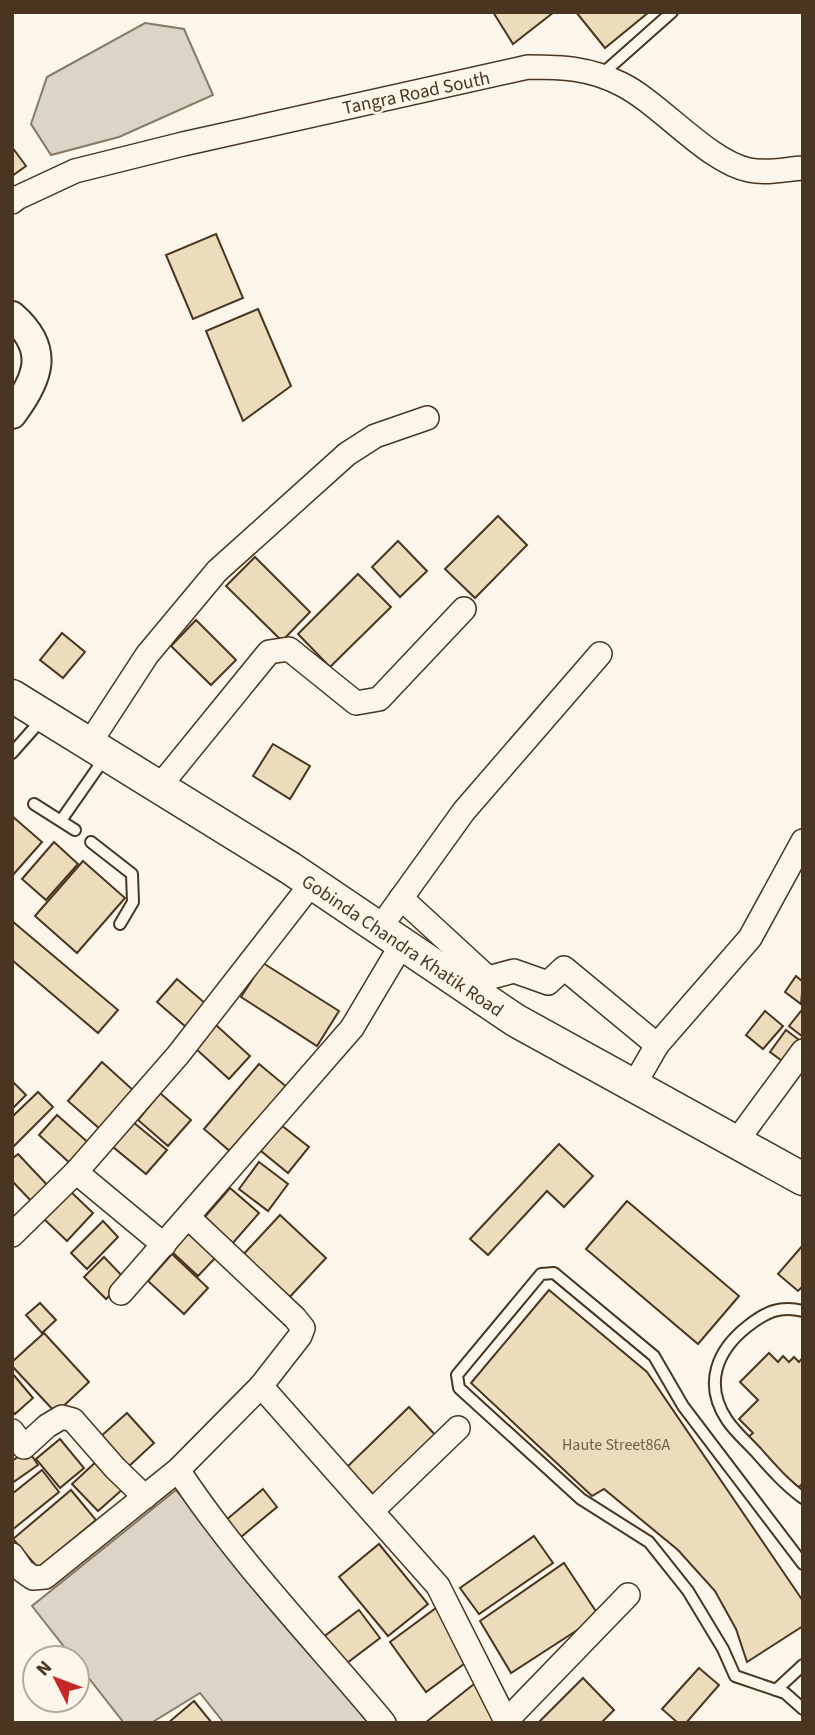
<svg xmlns="http://www.w3.org/2000/svg" width="815" height="1735" font-family="'Source Sans 3',sans-serif">
<style>
.water{fill:#dcd4c6;stroke:#887966;stroke-width:2}
.building{fill:#ecdcbc;stroke:#4a3520;stroke-width:2}
.lines{fill:none;stroke-linecap:round;stroke-linejoin:round}
.service-casing{stroke:#4a3520;stroke-width:14}
.minor-casing{stroke:#4a3520;stroke-width:26}
.tertiary-casing{stroke:#4a3520;stroke-width:32}
.secondary-casing{stroke:#4a3520;stroke-width:35}
.service{stroke:#fbf6e9;stroke-width:10}
.minor{stroke:#fbf6e9;stroke-width:23}
.tertiary{stroke:#fbf6e9;stroke-width:28}
.secondary{stroke:#fbf6e9;stroke-width:32}
.labels{text-anchor:middle;stroke-width:5;stroke-linejoin:round;paint-order:stroke}
.number-label{font-size:16px;fill:#725f47}
.street-label{font-size:19px;fill:#4a3520;stroke:#fbf6e9}
</style>
<rect width="100%" height="100%" fill="#fbf6e9"/>
<!-- water -->
<g class="water">
<polygon points="145,23 184,29 213,95 119,137 51,155 31,124 47,77"/>
<polygon points="176,1490 373,1723 224,1723 200,1693 151,1723 124,1723 77,1663 77,1658 73,1658 32,1606"/>
</g>
<!-- building -->
<g class="building">
<polygon points="493,12 554,12 513,44"/>
<polygon points="576,12 649,12 605,48"/>
<polygon points="12,147 26,166 12,176"/>
<polygon points="216,234 243,298 193,319 166,255"/>
<polygon points="258,309 291,386 243,421 206,331"/>
<polygon points="498,516 527,545 475,598 445,569"/>
<polygon points="398,541 427,571 400,597 372,567"/>
<polygon points="255,557 310,612 282,641 226,586"/>
<polygon points="358,574 391,607 330,667 298,634"/>
<polygon points="196,620 236,660 211,685 171,646"/>
<polygon points="62,633 85,652 63,678 40,660"/>
<polygon points="273,744 310,766 290,799 253,776"/>
<polygon points="12,816 42,842 12,876"/>
<polygon points="54,842 78,864 46,900 22,879"/>
<polygon points="83,861 125,898 77,953 35,916"/>
<polygon points="12,921 118,1010 98,1033 12,960"/>
<polygon points="263,963 339,1011 317,1046 241,997"/>
<polygon points="796,976 803,982 801,1004 785,992"/>
<polygon points="177,979 206,1004 186,1027 157,1002"/>
<polygon points="765,1011 783,1026 763,1049 746,1035"/>
<polygon points="801,1011 803,1012 803,1037 789,1026"/>
<polygon points="216,1025 250,1056 229,1079 195,1048"/>
<polygon points="786,1030 803,1043 789,1066 770,1052"/>
<polygon points="102,1062 134,1091 100,1129 68,1101"/>
<polygon points="259,1064 288,1088 232,1153 204,1129"/>
<polygon points="12,1081 26,1095 12,1109"/>
<polygon points="38,1092 53,1107 12,1148 12,1117"/>
<polygon points="160,1093 191,1120 168,1146 138,1120"/>
<polygon points="57,1115 91,1145 72,1165 39,1135"/>
<polygon points="133,1122 167,1150 146,1174 113,1147"/>
<polygon points="281,1125 309,1147 288,1173 261,1151"/>
<polygon points="559,1144 593,1176 564,1207 547,1191 488,1255 470,1239"/>
<polygon points="18,1154 51,1189 35,1205 12,1181 12,1159"/>
<polygon points="259,1162 288,1184 268,1211 239,1189"/>
<polygon points="230,1188 259,1213 232,1244 203,1219"/>
<polygon points="70,1191 93,1213 67,1241 44,1219"/>
<polygon points="627,1201 739,1296 698,1344 586,1249"/>
<polygon points="280,1215 326,1258 286,1301 240,1258"/>
<polygon points="103,1221 118,1237 87,1269 71,1253"/>
<polygon points="189,1231 217,1256 198,1276 171,1251"/>
<polygon points="803,1245 803,1286 798,1291 778,1274"/>
<polygon points="172,1254 208,1288 184,1314 148,1281"/>
<polygon points="104,1257 126,1280 106,1299 84,1277"/>
<polygon points="549,1290 647,1372 803,1601 803,1626 747,1662 736,1629 715,1591 678,1550 604,1489 592,1496 471,1383"/>
<polygon points="40,1303 56,1320 42,1333 26,1315"/>
<polygon points="44,1333 89,1382 56,1413 12,1366 12,1362"/>
<polygon points="769,1353 778,1362 783,1356 789,1362 794,1357 799,1362 803,1357 803,1483 797,1489 746,1439 753,1433 739,1419 758,1400 740,1382"/>
<polygon points="12,1373 33,1398 15,1414 12,1410"/>
<polygon points="409,1407 440,1440 378,1499 347,1467"/>
<polygon points="127,1413 154,1443 127,1468 100,1437"/>
<polygon points="60,1439 84,1468 60,1488 36,1459"/>
<polygon points="28,1450 38,1465 12,1483 12,1461"/>
<polygon points="98,1460 124,1488 98,1511 72,1484"/>
<polygon points="42,1470 59,1492 12,1530 12,1494"/>
<polygon points="263,1489 277,1507 241,1537 226,1520"/>
<polygon points="71,1490 96,1520 38,1568 13,1539"/>
<polygon points="534,1536 553,1563 479,1614 460,1588"/>
<polygon points="379,1544 428,1604 388,1636 339,1577"/>
<polygon points="564,1563 599,1616 511,1673 480,1621"/>
<polygon points="436,1608 472,1658 426,1692 390,1642"/>
<polygon points="359,1610 380,1638 343,1666 322,1638"/>
<polygon points="699,1668 719,1685 686,1723 678,1723 662,1709"/>
<polygon points="583,1678 614,1710 601,1723 538,1723"/>
<polygon points="479,1680 500,1723 425,1723"/>
<polygon points="194,1701 212,1723 168,1723"/>
</g>
<g class="lines">
<defs>
<g id="service">
<polyline points="601,75 672,12"/>
<polyline points="12,753 43,718"/>
<polyline points="34,804 75,830"/>
<polyline points="62,819 106,756"/>
<polyline points="91,842 132,874 133,902 120,924"/>
<path d="M803 1311C780 1305 766 1312 748 1326 717 1350 703 1384 727 1420 735 1432 747 1442 756 1452 771 1469 785 1485 803 1498"/>
<polyline points="803,1564 683,1406 654,1356 554,1273 541,1274 457,1375 459,1388 581,1499 649,1542 688,1591 723,1649 735,1676 785,1693 803,1709"/>
<polyline points="776,1690 803,1665"/>
</g>
<g id="minor">
<path d="M12 202 17 198 75 171 183 144 528 67C563 67 589 68 621 84 660 103 708 162 749 170 767 174 786 169 803 168"/>
<polyline points="89,744 147,655 217,571 347,454 375,436 427,418"/>
<polyline points="159,787 269,652 289,649 356,703 379,699 464,609"/>
<polyline points="401,898 488,978 514,971 548,983 564,968 657,1045"/>
<polyline points="379,929 464,811 600,654"/>
<polyline points="634,1085 657,1045 750,938 803,841"/>
<polyline points="736,1142 803,1051"/>
<polyline points="76,1172 164,1245"/>
<polyline points="12,1235 76,1172 178,1055 312,883"/>
<polyline points="121,1293 352,1028 402,944"/>
<polyline points="261,1386 438,1586 507,1723"/>
<polyline points="12,1431 24,1447 47,1426 62,1417 73,1420 115,1468 145,1497"/>
<path d="M178 1470C238 1561 314 1639 384 1723"/>
<polyline points="372,1511 458,1428"/>
<polyline points="12,1555 23,1571 33,1578 45,1577 178,1470 261,1386 300,1336 303,1328 295,1318 188,1217"/>
<polyline points="506,1721 628,1595"/>
</g>
<path id="tertiary" d="M12 316C50 349 39 378 12 414"/>
<polyline id="secondary" points="12,696 290,868 515,1020 803,1179"/>
</defs>
<!-- service casing -->
<use href="#service" class="service-casing"/>
<!-- minor casing -->
<use href="#minor" class="minor-casing"/>
<!-- tertiary casing -->
<use href="#tertiary" class="tertiary-casing"/>
<!-- secondary casing -->
<use href="#secondary" class="secondary-casing"/>
<!-- service -->
<use href="#service" class="service"/>
<!-- minor -->
<use href="#minor" class="minor"/>
<!-- tertiary -->
<use href="#tertiary" class="tertiary"/>
<!-- secondary -->
<use href="#secondary" class="secondary"/>
</g>
<g class="labels">
<!-- number labels -->
<g class="number-label">
<text x="616" y="1450">Haute Street86A</text>
</g>
<!-- street labels -->
<g class="street-label">
<text transform="translate(416 92) rotate(-12)" y="7">Tangra Road South</text>
<text transform="translate(403 945) rotate(34)" y="7">Gobinda Chandra Khatik Road</text>
</g>
</g>
<!-- border -->
<rect width="815" height="1735" fill="none" stroke="#4a3520" stroke-width="28"/>
<!-- north arrow -->
<g transform="translate(56 1679) rotate(312)"><circle r="33" fill="#fbf6e9" stroke="#b4a999" stroke-width="2"/>
<path d="M0-5L12 26L0 18L-12 26Z" fill="#c62828"/>
<text y="-10" font-size="19" font-weight="bold" text-anchor="middle" fill="#4a3520">N</text>
</g>
</svg>
